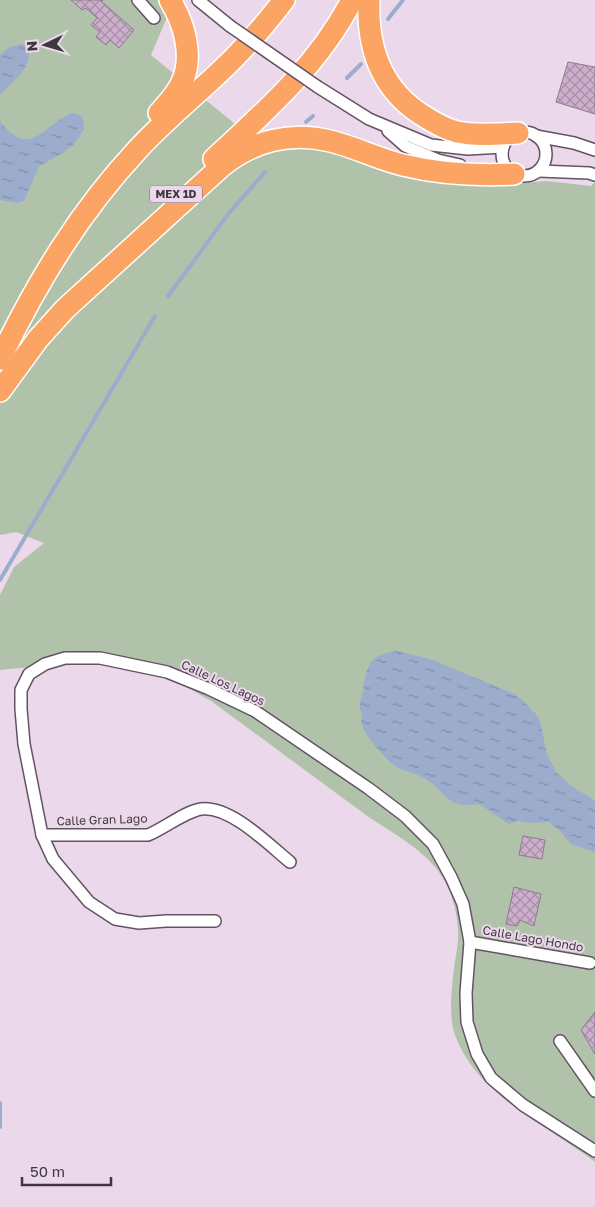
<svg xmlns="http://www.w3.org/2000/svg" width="595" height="1207" font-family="'Golos Text',sans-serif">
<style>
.grass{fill:#b1c2aa}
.water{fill:url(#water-ripples)}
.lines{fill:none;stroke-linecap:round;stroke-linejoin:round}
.stream{stroke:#9baccd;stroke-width:4}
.building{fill:url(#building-cross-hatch);stroke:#8c7b8c}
.street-casing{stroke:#635363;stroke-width:14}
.highway-casing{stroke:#fff;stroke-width:24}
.street{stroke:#fff;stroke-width:11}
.highway{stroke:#fba463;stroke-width:21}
.street-bridge-casing{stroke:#635363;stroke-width:14;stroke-linecap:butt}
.street-bridge{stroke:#fff;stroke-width:11}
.labels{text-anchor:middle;stroke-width:4;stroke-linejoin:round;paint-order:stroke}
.shield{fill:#ecd8eb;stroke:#736773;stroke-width:1}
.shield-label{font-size:11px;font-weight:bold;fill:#3f373f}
.street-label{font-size:12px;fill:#3f373f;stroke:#ecd8eb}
</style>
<defs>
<pattern id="water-ripples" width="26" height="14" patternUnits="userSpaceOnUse" patternTransform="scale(1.25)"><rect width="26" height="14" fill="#9baccd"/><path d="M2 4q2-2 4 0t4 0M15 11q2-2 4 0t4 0" fill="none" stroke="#808da8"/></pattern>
<pattern id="building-cross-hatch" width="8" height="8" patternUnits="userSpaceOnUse" patternTransform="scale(1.25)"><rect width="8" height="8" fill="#cdafcd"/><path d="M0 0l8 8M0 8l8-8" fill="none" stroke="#a88fa8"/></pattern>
</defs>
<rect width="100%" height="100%" fill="#ecd8eb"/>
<!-- grass -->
<path class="grass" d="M0 0H159L168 15 151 55 263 147 299 145 510 184 547 181 591 186 595 182V1162C546 1124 478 1097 455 1035 448 1017 452 986 454 968 455 958 458 948 458 938 459 919 453 895 444 880 427 850 393 834 366 815 314 777 263 739 211 701L185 686 155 675 84 662 0 670V595L14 567 44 543 16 532 0 535Z"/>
<!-- water -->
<g class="water">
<path d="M21 44 27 46C36 66 11 82 0 95V55L10 47Z"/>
<path d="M72 113 79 115 82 117 84 124V129L80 136 73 145 63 153 39 166 24 201 17 203 0 200V121C30 161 43 125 72 113Z"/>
<path d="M398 651 433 660 514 694 521 699 535 713 540 720 547 755 557 773 570 785 595 801V852L571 844 560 831 548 822 531 823 519 821 509 824 479 804C446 809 450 795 427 780 413 770 399 773 387 759 380 752 365 735 362 725 360 721 362 718 362 714 361 711 360 709 360 707 359 701 362 697 363 692 367 665 368 654 398 651Z"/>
</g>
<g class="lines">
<!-- stream -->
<g class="stream">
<polyline points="388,19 403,0"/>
<polyline points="347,78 361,64"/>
<polyline points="306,122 313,116"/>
<polyline points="168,296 229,213 265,172"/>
<polyline points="0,580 155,316"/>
<polyline points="0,1103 0,1127"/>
</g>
</g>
<!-- building -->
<g class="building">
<polygon points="71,0 103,0 101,1 134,30 119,48 110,40 106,45 96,37 100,32 91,25 97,18 86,8 82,10"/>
<polygon points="568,62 595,67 595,114 556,102"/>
<polygon points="523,836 545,840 542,859 519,855"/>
<polygon points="514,887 541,894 534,926 520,920 517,926 506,924"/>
<polygon points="595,1012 595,1054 581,1030"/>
</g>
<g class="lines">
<defs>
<g id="street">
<polyline points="138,0 154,18"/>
<polyline points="198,0 230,26"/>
<polyline points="318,87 369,119 431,145 468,149 503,147"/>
<polyline points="388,131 405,146 438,160 460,165"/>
<circle cx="524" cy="154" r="22"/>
<polyline points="536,136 574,143 595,150"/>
<polyline points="539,171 589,173 595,175"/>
<path d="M42 835H148C165 828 184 812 201 809 230 805 269 845 290 862"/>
<polyline points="215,921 166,921 139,923 115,919 89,902 53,859 42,835 24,744 21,709 21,690 29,674 45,664 65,658 100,658 167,672 209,689 255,711 368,788 405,816 433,844 451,877 463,904 470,942 466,993 467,1022 477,1054 491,1078 523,1105 595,1151"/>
<polyline points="470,942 590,963"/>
<polyline points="560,1041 595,1091"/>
</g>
<g id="highway">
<path d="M369 0C367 48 381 89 422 115 433 122 445 129 457 132 476 136 498 134 518 133"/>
<path d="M159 113C168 103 177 94 182 82 194 56 184 23 170 0"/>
<path d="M214 159C266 111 319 64 352 0"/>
<path d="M0 359C37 282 80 211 139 148 168 117 202 90 232 60 251 41 268 21 284 0"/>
<path d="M0 391 38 339 65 309 222 166C253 141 291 131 330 141 355 147 378 159 403 165 440 174 476 176 514 174"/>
</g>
</defs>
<!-- street casing -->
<use href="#street" class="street-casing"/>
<!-- highway casing -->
<use href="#highway" class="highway-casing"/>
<!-- street -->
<use href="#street" class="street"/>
<!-- highway -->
<use href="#highway" class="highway"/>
<defs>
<polyline id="street-bridge" points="230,26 318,87"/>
</defs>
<!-- street-bridge casing -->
<use href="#street-bridge" class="street-bridge-casing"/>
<!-- street-bridge -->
<use href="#street-bridge" class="street-bridge"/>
</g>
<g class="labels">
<!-- shield labels -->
<rect class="shield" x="150" y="185.5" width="52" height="17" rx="4"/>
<g class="shield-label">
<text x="176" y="198">MEX 1D</text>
</g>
<!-- street labels -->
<g class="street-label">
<text transform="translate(223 683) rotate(25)" y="4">Calle Los Lagos</text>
<text transform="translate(102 820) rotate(-2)" y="4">Calle Gran Lago</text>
<text transform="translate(533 939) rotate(10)" y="4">Calle Lago Hondo</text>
</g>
</g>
<!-- north arrow -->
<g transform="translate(45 45) rotate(265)" stroke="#ecd8eb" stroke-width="4" paint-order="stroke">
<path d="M0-4L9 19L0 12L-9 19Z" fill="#3f373f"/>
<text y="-8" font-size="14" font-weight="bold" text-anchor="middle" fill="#3f373f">N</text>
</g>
<!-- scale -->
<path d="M22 1177v8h89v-8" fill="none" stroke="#3f373f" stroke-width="2.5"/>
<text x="30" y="1177" font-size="15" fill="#3f373f" stroke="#ecd8eb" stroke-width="4" paint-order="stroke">50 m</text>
</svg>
